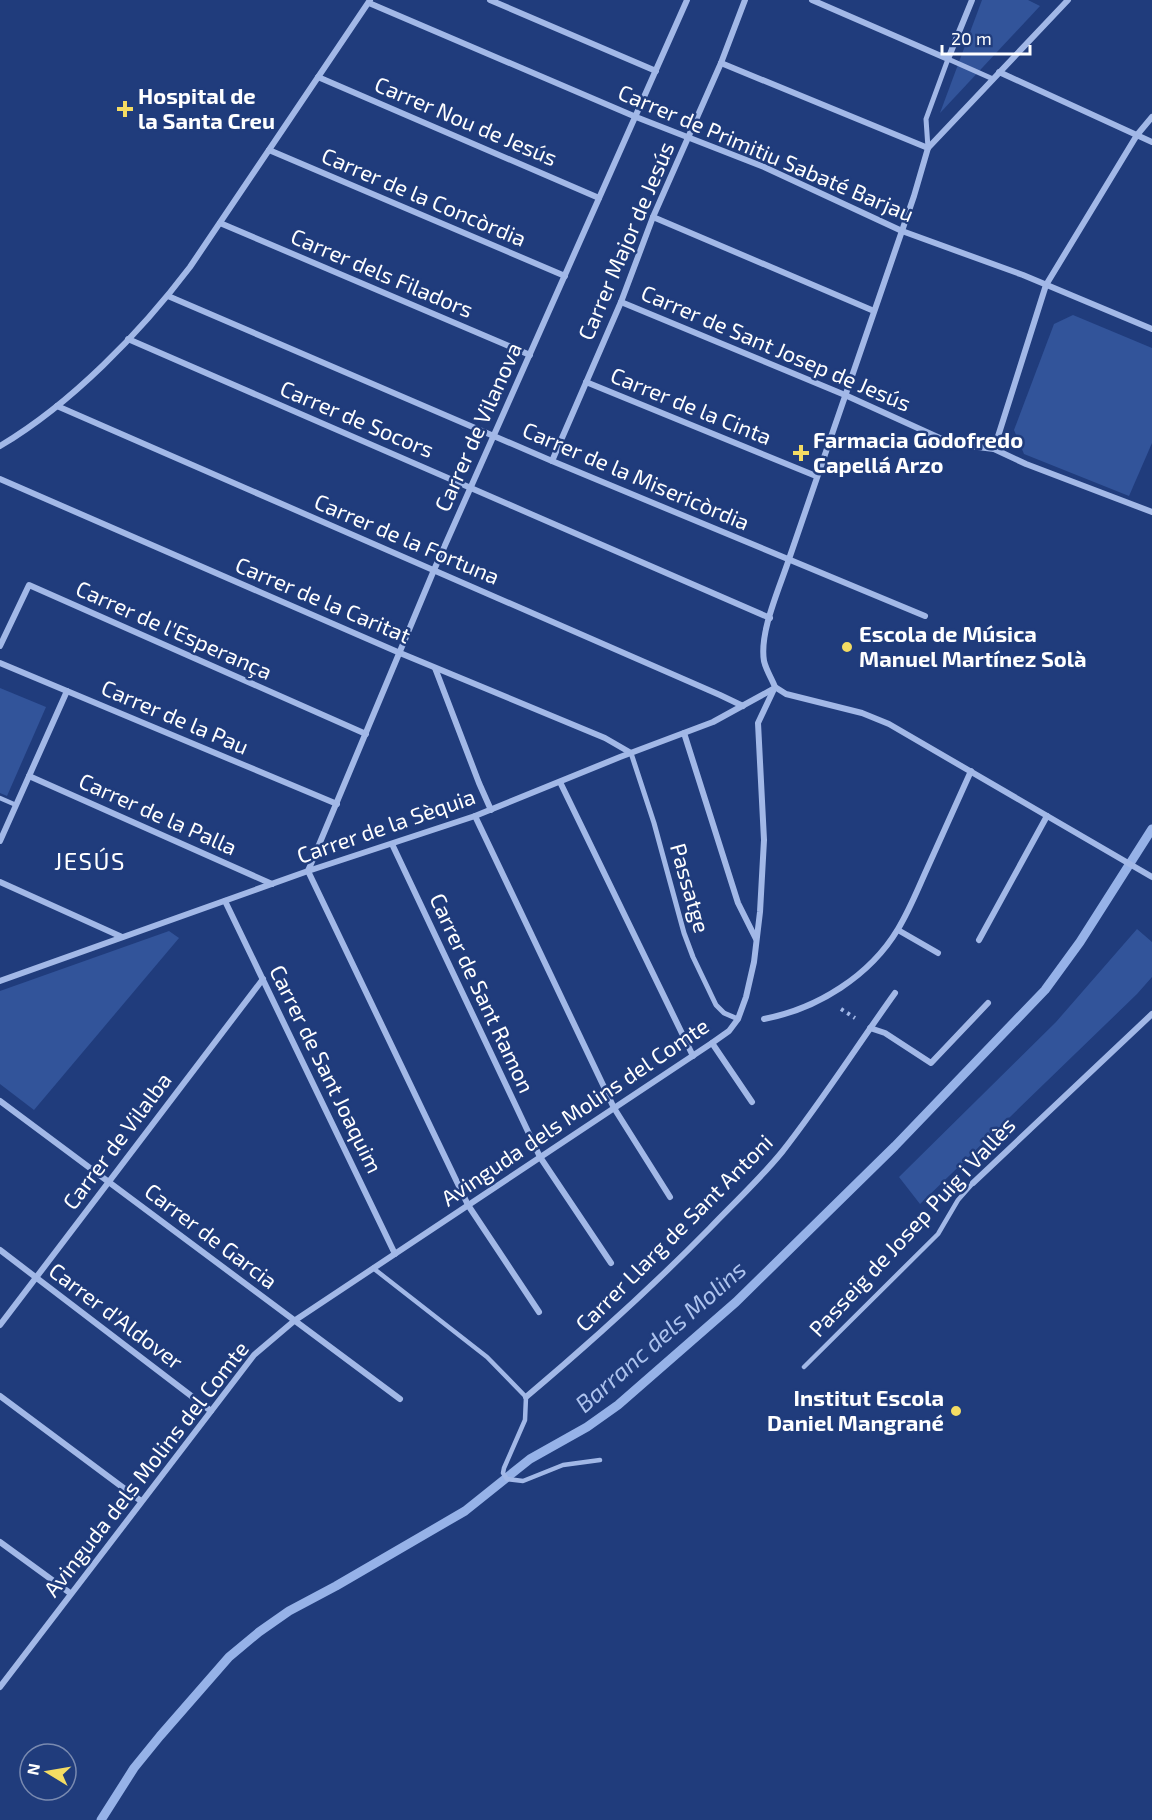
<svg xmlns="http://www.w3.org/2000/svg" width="1152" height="1820" font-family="'Exo 2',sans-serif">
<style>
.green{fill:#32549a}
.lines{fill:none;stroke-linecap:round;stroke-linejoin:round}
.stream{stroke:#96b2e8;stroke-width:9}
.path{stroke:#a2b8e7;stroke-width:4;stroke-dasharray:3 4.5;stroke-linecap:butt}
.service{stroke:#a2b8e7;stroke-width:4.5}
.pedestrian{stroke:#a2b8e7;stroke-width:5}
.minor{stroke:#a2b8e7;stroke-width:6}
.poi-dot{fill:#f4dc63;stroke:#203c7c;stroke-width:2}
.labels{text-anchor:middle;stroke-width:5;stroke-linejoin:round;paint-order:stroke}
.poi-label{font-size:22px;font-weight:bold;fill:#fff;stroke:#203c7c;text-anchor:start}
.street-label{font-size:22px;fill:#fff;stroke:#203c7c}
.neighbourhood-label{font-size:24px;letter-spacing:1.5px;fill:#fff;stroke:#203c7c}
.water-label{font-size:24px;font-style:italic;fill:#adc3ee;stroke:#203c7c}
</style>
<rect width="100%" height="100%" fill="#203c7c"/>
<!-- green -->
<g class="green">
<polygon points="982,0 1028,0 1040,6 940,113"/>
<polygon points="1073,315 1152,348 1152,443 1129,496 1024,454 1014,430 1054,324"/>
<polygon points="0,688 46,707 7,796 0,793"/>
<polygon points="1137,929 1152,942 1152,977 1137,994 920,1204 899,1177 1056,1022"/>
<polygon points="169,931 179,938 34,1110 0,1084 0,991"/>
</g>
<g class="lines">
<!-- stream -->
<polyline class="stream" points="101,1820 134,1768 160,1736 229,1657 259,1632 289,1611 336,1586 465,1511 530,1459 587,1427 618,1405 736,1302 895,1146 1045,990 1080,942 1152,829"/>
<!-- path -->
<polyline class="path" points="841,1009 855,1018"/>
<!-- service -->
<g class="service">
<polyline points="0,798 16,805"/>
<polyline points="373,1268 487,1357 526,1397 525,1420 504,1468 503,1473 507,1479 523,1481 563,1465 600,1460"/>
<polyline points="804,1367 938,1234 958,1200 973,1183"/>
</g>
<!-- pedestrian -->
<g class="pedestrian">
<polyline points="928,148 926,119 948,59 993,79"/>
<polyline points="631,753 654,823 684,933 693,957 716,1005 724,1013 738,1019"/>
</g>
<!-- minor -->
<g class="minor">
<polyline points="490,0 656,71"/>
<polyline points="812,0 948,59 972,0"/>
<polyline points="369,3 636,117 764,167 902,231 1023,275 1152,329"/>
<polyline points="721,63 928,148"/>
<polyline points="999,72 1152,142"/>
<polyline points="318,77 599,198"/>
<polyline points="269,150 565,276"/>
<polyline points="653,217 874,311"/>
<polyline points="220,223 530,355"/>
<polyline points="168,296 552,461 925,616"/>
<polyline points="621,302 845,395 953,444 994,449 1026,464 1152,512"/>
<polyline points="128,339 770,618"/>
<polyline points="586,382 816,476"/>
<polyline points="57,406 720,695 743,706"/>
<path d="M0 446C71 404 140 333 190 267L370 0"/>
<polyline points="994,449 1046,285 1137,135 1152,117"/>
<polyline points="552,461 621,302 653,217 721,63 745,0"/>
<polyline points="0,479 400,653 605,738 631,753"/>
<polyline points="0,646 29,585 366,734"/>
<polyline points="0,663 337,804"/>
<polyline points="435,668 479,783 491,810"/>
<polyline points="775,687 786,694 862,713 889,724 1152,877"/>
<polyline points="684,733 738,903 756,939"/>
<polyline points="29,776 272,884"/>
<polyline points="560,782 693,1056"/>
<polyline points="475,816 614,1108 670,1197"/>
<polyline points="0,841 67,691"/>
<polyline points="392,844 540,1157 611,1263"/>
<polyline points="0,882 122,937"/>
<polyline points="225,901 395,1254"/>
<polyline points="898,930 938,953"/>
<polyline points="979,940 1047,816"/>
<polyline points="0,981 308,871 475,816 620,757 713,722 775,688"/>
<path d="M764 1019C817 1009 870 976 898 929 909 911 917 891 926 871 941 838 956 804 971 771"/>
<polyline points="870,1028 885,1033 931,1063 988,1003"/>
<polyline points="712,1043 752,1102"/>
<polyline points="0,1101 400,1399"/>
<polyline points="973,1183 1152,1014"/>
<polyline points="0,1250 211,1411"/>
<polyline points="539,1312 468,1205 308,871 434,570 687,0"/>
<polyline points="0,1325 263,979"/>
<polyline points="0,1396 141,1501"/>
<path d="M526 1397C590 1343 651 1288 710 1228 734 1203 760 1179 782 1152 822 1101 857 1046 895 993"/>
<polyline points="0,1542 70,1593"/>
<path d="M0 1687 254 1355 294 1321 712 1043 729 1031 738 1019 746 997 754 962 760 912 764 840 758 723 775 687C772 679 766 670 764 661 759 632 780 587 789 559L914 196 928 148 1068 0"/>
</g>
</g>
<!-- markers -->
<g class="poi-dot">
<path d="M122 100h6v6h6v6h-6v6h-6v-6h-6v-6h6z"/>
<path d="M798 444h6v6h6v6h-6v6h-6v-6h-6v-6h6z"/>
<circle cx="847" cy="647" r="6"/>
<circle cx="956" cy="1411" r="6"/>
</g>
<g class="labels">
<!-- poi labels -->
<g class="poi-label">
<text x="138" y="104">Hospital de<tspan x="138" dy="25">la Santa Creu</tspan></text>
<text x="813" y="448">Farmacia Godofredo<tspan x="813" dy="25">Capellá Arzo</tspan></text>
<text x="859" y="642">Escola de Música<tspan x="859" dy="25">Manuel Martínez Solà</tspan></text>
<text x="944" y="1406" text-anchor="end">Institut Escola<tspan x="944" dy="25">Daniel Mangrané</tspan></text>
</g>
<!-- street labels -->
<g class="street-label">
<text transform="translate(466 121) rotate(23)" y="8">Carrer Nou de Jesús</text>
<text transform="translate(766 153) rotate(23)" y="8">Carrer de Primitiu Sabaté Barjau</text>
<text transform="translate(424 197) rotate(23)" y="8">Carrer de la Concòrdia</text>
<text transform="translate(626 241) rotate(-67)" y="8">Carrer Major de Jesús</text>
<text transform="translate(382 273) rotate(23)" y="8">Carrer dels Filadors</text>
<text transform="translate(776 348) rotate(23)" y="8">Carrer de Sant Josep de Jesús</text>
<text transform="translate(691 406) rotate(22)" y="8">Carrer de la Cinta</text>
<text transform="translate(357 419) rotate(23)" y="8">Carrer de Socors</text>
<text transform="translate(478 427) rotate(-66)" y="8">Carrer de Vilanova</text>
<text transform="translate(636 476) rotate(23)" y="8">Carrer de la Misericòrdia</text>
<text transform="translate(407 539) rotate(23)" y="8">Carrer de la Fortuna</text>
<text transform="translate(323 600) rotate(23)" y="8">Carrer de la Caritat</text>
<text transform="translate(174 630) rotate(24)" y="8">Carrer de l'Esperança</text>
<text transform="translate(175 717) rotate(23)" y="8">Carrer de la Pau</text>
<text transform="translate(158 814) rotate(24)" y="8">Carrer de la Palla</text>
<text transform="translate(386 826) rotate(-19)" y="8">Carrer de la Sèquia</text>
<text transform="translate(690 888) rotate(74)" y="8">Passatge</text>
<text transform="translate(482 993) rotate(65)" y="8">Carrer de Sant Ramon</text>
<text transform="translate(326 1069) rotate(64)" y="8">Carrer de Sant Joaquim</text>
<text transform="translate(575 1112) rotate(-34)" y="8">Avinguda dels Molins del Comte</text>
<text transform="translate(117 1141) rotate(-53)" y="8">Carrer de Vilalba</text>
<text transform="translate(912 1227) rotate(-47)" y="8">Passeig de Josep Puig i Vallès</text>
<text transform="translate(674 1233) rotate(-45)" y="8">Carrer Llarg de Sant Antoni</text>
<text transform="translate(211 1236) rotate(37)" y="8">Carrer de Garcia</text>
<text transform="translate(116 1316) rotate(37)" y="8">Carrer d'Aldover</text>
<text transform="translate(146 1469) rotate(-52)" y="8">Avinguda dels Molins del Comte</text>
</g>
<!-- neighbourhood labels -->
<g class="neighbourhood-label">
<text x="90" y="870">JESÚS</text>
</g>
<!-- water labels -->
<g class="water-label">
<text transform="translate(661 1337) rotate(-41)" y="8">Barranc dels Molins</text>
</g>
</g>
<!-- north arrow -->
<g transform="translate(48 1772) rotate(281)"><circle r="28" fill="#203c7c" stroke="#798ab0" stroke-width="1.5"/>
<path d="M0-4.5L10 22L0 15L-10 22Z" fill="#f4dc63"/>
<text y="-9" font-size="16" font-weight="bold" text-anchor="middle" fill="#ffffff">N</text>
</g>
<!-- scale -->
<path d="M942 45v9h88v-9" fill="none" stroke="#ffffff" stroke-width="3"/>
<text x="951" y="45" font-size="18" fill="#ffffff" stroke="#203c7c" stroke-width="4.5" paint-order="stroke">20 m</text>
</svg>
